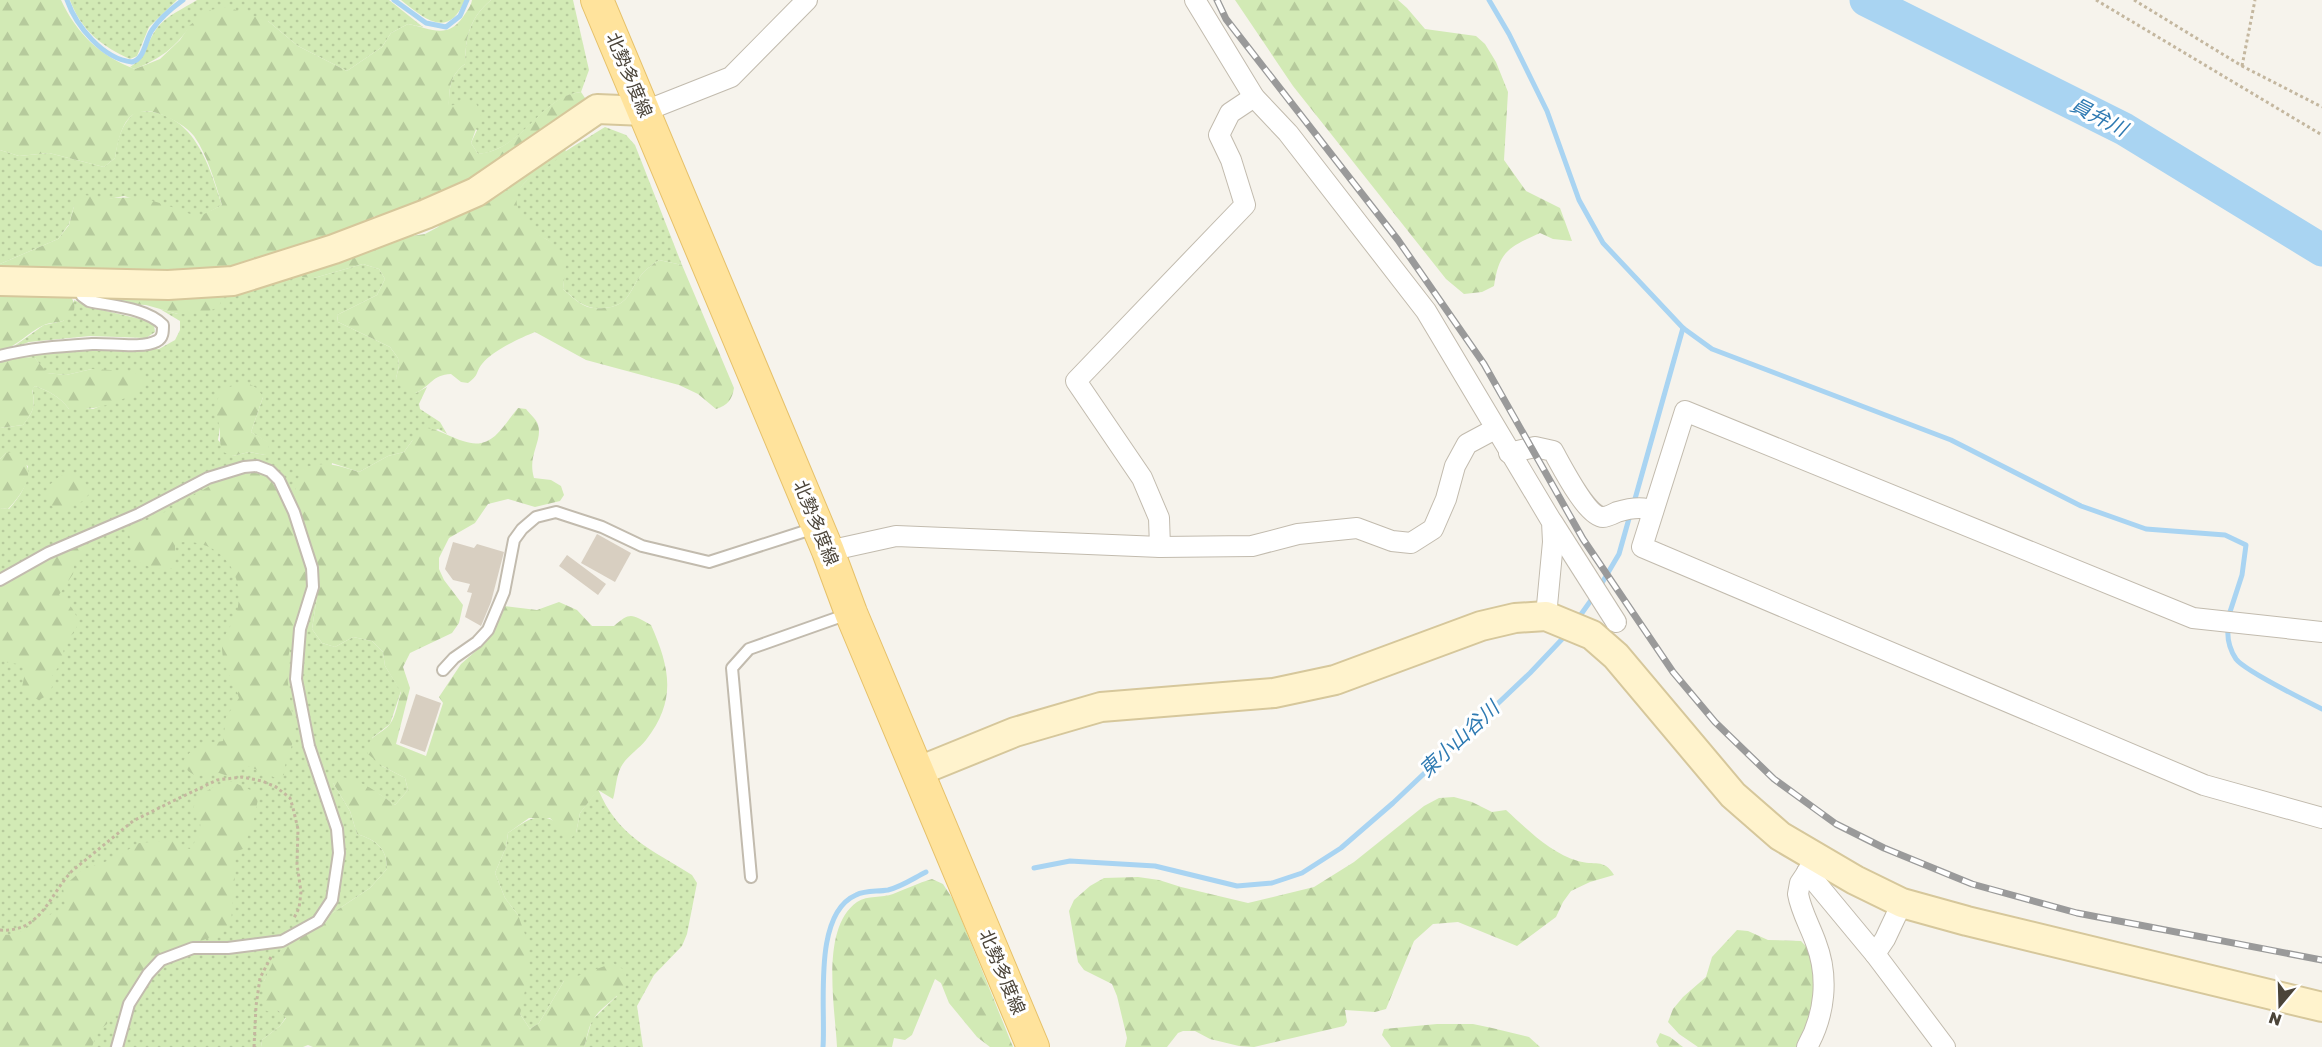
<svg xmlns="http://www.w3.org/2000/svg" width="2322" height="1047" font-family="'Golos Text','Noto Sans JP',sans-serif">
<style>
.green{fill:url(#green-dots);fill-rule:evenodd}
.forest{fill:url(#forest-firs)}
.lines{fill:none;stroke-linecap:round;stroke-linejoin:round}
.stream{stroke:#a9d4f2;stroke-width:5}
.river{stroke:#a9d4f2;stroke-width:33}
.building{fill:#d8cfc1}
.lane-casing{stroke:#c2bbae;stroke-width:14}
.street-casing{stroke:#c2bbae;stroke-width:22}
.secondary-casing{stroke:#d6c79b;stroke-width:32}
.primary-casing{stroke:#e6c16a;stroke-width:34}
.path{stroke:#c4b79f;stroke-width:3;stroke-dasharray:3 3;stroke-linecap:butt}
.lane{stroke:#fff;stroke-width:10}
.street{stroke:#fff;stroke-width:20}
.secondary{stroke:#fff3cd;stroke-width:28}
.primary{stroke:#ffe39c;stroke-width:32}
.rail-casing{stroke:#9a9a9a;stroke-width:7}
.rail{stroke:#fff;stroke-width:4.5;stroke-dasharray:14;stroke-linecap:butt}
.labels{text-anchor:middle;stroke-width:6;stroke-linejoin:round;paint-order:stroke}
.street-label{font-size:18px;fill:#4b4439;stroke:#fff}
.water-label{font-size:20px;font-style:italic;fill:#2e7ab2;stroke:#fff}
</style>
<defs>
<pattern id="green-dots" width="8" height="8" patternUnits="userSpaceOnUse" patternTransform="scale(1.5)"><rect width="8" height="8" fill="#d2eab5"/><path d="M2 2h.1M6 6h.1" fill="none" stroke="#b6ca9c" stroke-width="1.8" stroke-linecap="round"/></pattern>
<pattern id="forest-firs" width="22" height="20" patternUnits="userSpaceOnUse" patternTransform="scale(1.5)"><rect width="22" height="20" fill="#d2eab5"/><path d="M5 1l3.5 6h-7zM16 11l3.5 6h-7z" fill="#b6ca9c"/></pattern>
</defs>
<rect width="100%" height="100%" fill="#f6f3ec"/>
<!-- green -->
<g class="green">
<path d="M70 0H177L149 27 137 56 130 59C101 46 81 30 70 0Z"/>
<path d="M197 0H389L423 27 408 24 391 33 382 47 347 71 298 46 268 21 191 25C174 49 161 58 135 69L130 67C145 58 147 42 157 28 167 15 183 9 197 0Z"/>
<path d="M401 0H465C448 40 425 19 401 0Z"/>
<path d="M491 0H573L589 70 581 92C540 97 525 149 478 154L471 143 477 130 449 106C449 88 450 75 465 64 466 36 469 19 491 0Z"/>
<path d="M137 111C193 109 208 162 222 205L198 218 124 196 74 206 69 224 58 239 0 264V150L19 156 49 153 104 167 115 158C118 139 121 123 137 111Z"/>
<path d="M605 127 626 135 635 145 682 265 659 260C651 265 644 271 638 279 628 296 626 306 604 308 585 310 577 301 563 289 565 274 561 258 553 245 550 240 543 238 538 235 526 225 507 204 519 189 537 166 580 143 605 127Z"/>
<path d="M363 264 379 269 385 279 377 295 337 315 338 322 390 347 398 358 399 366 396 378 416 393 427 387 419 404 420 409 440 422 447 434 438 429 412 441 404 452 388 456 359 472 332 463 314 558 319 584 312 629 322 643 335 647 353 637 372 641 383 652 385 666 401 691 390 724 372 738 382 766 405 778 408 790 395 805 379 794 333 783 350 811 357 834C376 840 387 848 387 869L370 888 331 914 326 922 283 947 264 981V1010H278L286 1017 280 1026 262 1040 261 1047H0V508L9 509C21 495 28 485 28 466L6 453 0 459V428L23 425C33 412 36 406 32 389L35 386C49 391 60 397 69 409H93L110 402 92 369 66 375 46 373 35 358 17 357 79 350 159 349 175 340 180 330V321L160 309 178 314 223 295 305 270 314 278ZM263 397 251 432 267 442 265 455 249 452 233 456 218 440 220 427Z"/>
<polygon points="74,300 89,307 149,321 154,325 155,332 146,338 90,336 29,342 10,349 44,325 63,321 74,310"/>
<path d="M598 789C618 837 651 849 692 875L697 883 687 934 682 946 654 975 637 1006 643 1047H584L592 1020 617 996 564 981 539 1023 530 1029 520 1014 518 915 505 898 495 873 506 847 508 833C540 810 543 814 576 833L580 813Z"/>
</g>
<!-- forest -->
<g class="forest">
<path d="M0 0H61C77 34 100 56 135 69L160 59 180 40 190 25 210 10 227 7 268 21 298 46 347 71 382 47 391 33 408 24C430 28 447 40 463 17 467 11 471 6 472 0H491C469 19 466 36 465 64 450 75 449 88 449 106L470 101 476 103 481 115 471 143 478 154C525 149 540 96 581 92L585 98 579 106 471 185 400 215 375 216 351 232 229 271 172 276 0 270V264L58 239 69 225 74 206 83 195 94 196 99 200C143 193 157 202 198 217L222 205C215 183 208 156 194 136 186 126 174 120 163 115 127 100 120 129 115 158L104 167 49 153 19 156 0 150Z"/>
<path d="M1235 0H1398L1407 8 1425 29 1476 36 1485 44 1496 62 1508 92 1504 160 1526 191 1560 208 1572 241 1553 239 1540 233C1509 247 1499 251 1494 286L1482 292 1464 294 1446 279 1293 86Z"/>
<path d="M565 146 566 153C532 177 491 192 537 233 541 237 548 239 552 243 558 248 562 256 566 262L563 289C578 302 584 310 604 308 626 306 628 296 638 279 644 271 651 265 659 260L682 265 734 388C732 400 728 405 716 409L698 394 679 385 586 360 535 332C520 338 492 351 482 364 475 373 480 374 468 383L461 382 451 374C432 375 432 385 416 393L403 390 396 378 399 366 398 358 390 347 338 322 337 315 377 295 385 279 379 269 363 264 314 278 302 277 305 270 398 238 425 234 438 227 447 217Z"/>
<path d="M0 291 68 292C72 298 77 305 73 313 68 324 53 321 44 325 28 332 17 347 0 351Z"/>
<polygon points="223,295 219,307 204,313 178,314 146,305 126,304 95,296"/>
<path d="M17 357 35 358 47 373 66 375 92 369 129 371 141 375 145 384C130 401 91 412 69 409 60 397 49 391 35 386L32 390C36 406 33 412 23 425L0 428V362Z"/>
<path d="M248 383 258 389 263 397 251 432 268 442 269 450 265 455 249 452 233 456 223 452C219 443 220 438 220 428 219 424 217 419 217 414 214 391 227 385 248 383Z"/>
<path d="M518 408 526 409C530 414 537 420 538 425 543 441 527 455 534 478L551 480 561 486 564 495 560 501 535 507 508 499 488 504 475 523 449 538 439 558V569L444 580 463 605 459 623 452 633 410 653 403 667 410 688 396 744 426 756 443 703 439 697 461 664 486 642 504 606 537 610 559 602 577 610 592 626H614C631 611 632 615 651 625 670 668 677 700 646 740 639 749 626 757 621 767 616 776 616 789 613 799L598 790 580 813 576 833 571 838 550 818H529L508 833 506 847 495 873 505 898 518 915 526 937 530 967 520 1014 530 1029 539 1023 564 981 613 963 626 971C628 997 604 1001 593 1020 588 1027 587 1039 584 1047H313L308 1045 303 1047H261L262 1040 280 1026 286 1018 278 1010 270 1012 264 1010V981L273 962 283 947 326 922 331 914 370 888 387 869C387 848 376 840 357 834L350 811 333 783 338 777C358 777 380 794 395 805L408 790 405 778 382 766 368 754C366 735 380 736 390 724 396 716 398 701 401 692L385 666 383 652 372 641 353 637 335 647 322 643 312 629 319 584 314 558 294 496 301 469C321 460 338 465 359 472L388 456 404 452 412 441 427 428C440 430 450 437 463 441 492 451 501 428 518 408Z"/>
<path d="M13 452C41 467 25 491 8 509L0 508V459L6 453Z"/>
<path d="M251 472C257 474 268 475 273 480 286 491 311 575 308 592 303 614 292 635 288 658 284 685 296 714 293 740 291 753 284 761 284 775L278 779 248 766 228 776 219 773 196 776 188 771 184 760C194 745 206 743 223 741L226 717 239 698C234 681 223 668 222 650 222 634 233 626 237 611 247 571 216 535 175 543V568L154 569 132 559 129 531 135 524 156 517 229 475Z"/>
<path d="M68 473C79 476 88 481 89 494L83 501 60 512C49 506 46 498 48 486L59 477Z"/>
<polygon points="84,543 85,552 74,564 73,574 59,595 72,608 79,621 74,633 65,640 62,662 52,676 52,687 48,695 39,700 27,695 22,687 26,668 24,665 5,662 0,654 0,585 51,557"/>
<path d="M224 782H233L259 794 254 819 243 849 234 852 235 875 231 922 218 934 154 960 143 971 132 987 124 1006 111 1015 107 1024 97 1032 92 1047H0V934C17 938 27 927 41 919 51 913 57 914 65 904L63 887 82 870 113 859 139 843 175 840 186 848 190 849C195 841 202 833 200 823 198 815 190 809 196 800 201 792 215 787 224 782Z"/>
<path d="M1454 797 1472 802 1492 812 1506 810C1526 828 1550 853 1578 861 1594 866 1604 858 1614 875L1590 882 1571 891 1563 902 1556 917 1517 946 1458 922 1433 924 1414 941 1386 1009 1375 1012 1345 1010 1347 1022 1344 1026 1254 1047 1239 1046 1210 1039 1195 1031H1183L1178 1033 1167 1047H1125L1127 1038 1117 996 1112 984 1084 970 1078 962 1069 911 1074 900 1090 886 1104 878 1138 877 1159 880 1181 887 1248 903 1314 887 1354 862 1424 806 1439 798Z"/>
<path d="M932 879 943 884 954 901 1013 1047H990L977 1037 949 1003 941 983 935 979 912 1035 905 1040 894 1038 892 1047H837C835 1007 820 928 857 902 868 895 882 898 893 894 906 889 918 883 932 879Z"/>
<polygon points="1737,930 1748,931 1768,940 1801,941 1811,952 1817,982 1808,1023 1796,1047 1698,1047 1679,1034 1668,1022 1673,1009 1683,997 1706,977 1712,957"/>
<polygon points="1437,1024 1473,1024 1492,1028 1529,1037 1540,1047 1391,1047 1382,1035 1384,1029"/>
<polygon points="1660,1033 1670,1037 1683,1047 1659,1047 1656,1042"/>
</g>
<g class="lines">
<!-- stream -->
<g class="stream">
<path d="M67 0C76 26 103 59 132 62 145 59 145 40 152 30 160 18 172 8 183 0"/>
<polyline points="394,0 426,23 446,27 460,16 467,0"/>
<polyline points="1489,0 1509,34 1547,111 1579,200 1603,243 1683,328 1712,349 1951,440 2081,506 2146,529 2225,535 2246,545 2242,575 2228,618"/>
<polyline points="1633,506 1683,328"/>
<polyline points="1599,588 1619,554 1630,515"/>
<polyline points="1577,620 1594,596"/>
<path d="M2228 627C2227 638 2230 650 2236 659 2244 670 2306 701 2322 709"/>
<polyline points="1034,868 1070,861 1155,866 1237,886 1272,883 1302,873 1341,848 1393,803 1530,673 1566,635"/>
<path d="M823 1047C826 1008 812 914 856 895 866 890 877 892 888 890 901 887 914 878 926 872"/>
</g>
<!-- river -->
<polyline class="river" points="1866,0 2124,129 2322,250"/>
</g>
<!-- building -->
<g class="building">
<polygon points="597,534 631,553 615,582 581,563"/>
<polygon points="453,542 474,548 477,544 504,552 491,602 481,626 465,617 472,593 467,592 470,584 453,580 445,569"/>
<polygon points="567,555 606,584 598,595 559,566"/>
<polygon points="416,694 441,703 425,752 400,743"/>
</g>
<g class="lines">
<defs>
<g id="lane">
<path d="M0 356C29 348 62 346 92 344 110 343 142 349 157 341 163 338 163 332 163 325 147 308 111 306 89 301L82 296 78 285"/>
<polyline points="0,580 48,553 139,514 208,478 244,467 257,466 270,471 279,480 294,512 312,568 313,587 300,629 296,679 309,746 337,829 339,853 332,900 318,921 282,941 228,948 193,948 161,960 148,974 129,1004 117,1047"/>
<polyline points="443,670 454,658 477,642 488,630 504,592 514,540 522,529 536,517 556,512 602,527 642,546 709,562 815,528"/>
<polyline points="751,877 732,668 749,649 848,614"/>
</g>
<g id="street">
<polyline points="1195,0 1254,97 1288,133 1426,311 1552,522 1553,542 1546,616"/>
<polyline points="645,111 731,77 807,0"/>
<path d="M1509 453 1535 447 1553 451C1561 465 1587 517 1603 517 1607 517 1613 514 1617 512 1627 509 1643 506 1653 511"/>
<polyline points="1553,523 1616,622"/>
<polyline points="1160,547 1159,518 1142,478 1076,381 1245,205 1231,160 1219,135 1230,113 1254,97"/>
<polyline points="828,551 896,536 1160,547 1252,546 1298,534 1357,528 1392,541 1411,543 1433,529 1446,499 1455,466 1467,444 1495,429"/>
<polyline points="2322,632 2193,618 1685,411 1642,547 2204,785 2322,818"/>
<polyline points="1807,872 1875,954"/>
<polyline points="1902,903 1885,939 1875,954 1945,1047"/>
<path d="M1807 1047C1825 1015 1829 977 1816 943 1810 926 1801 911 1798 894L1800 883 1816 859"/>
</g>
<g id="secondary">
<polyline points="0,281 168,285 233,281 334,249 426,214 476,192 597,109 645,111"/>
<polyline points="919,771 1015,732 1101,707 1274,693 1335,680 1481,626 1515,618 1546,616 1592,635 1616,656 1733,795 1780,836 1855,880 1902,903 1967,921 2322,1007"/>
</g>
<polyline id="primary" points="597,0 828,551 851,613 1033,1047"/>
</defs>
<!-- lane casing -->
<use href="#lane" class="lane-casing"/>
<!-- street casing -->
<use href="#street" class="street-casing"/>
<!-- secondary casing -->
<use href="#secondary" class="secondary-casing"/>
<!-- primary casing -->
<use href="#primary" class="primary-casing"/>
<!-- path -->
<g class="path">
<polyline points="2096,0 2322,135"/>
<polyline points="2134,0 2242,66 2322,107"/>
<polyline points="2242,66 2255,0"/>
<path d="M0 930C41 933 49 895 72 871L133 821 171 802 217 780 242 777 262 781 276 787 290 798 293 808 298 829 297 864 301 892 299 908 294 918"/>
<polyline points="254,1047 256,1006 260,978 271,957"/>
</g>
<!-- lane -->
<use href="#lane" class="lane"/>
<!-- street -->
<use href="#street" class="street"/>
<!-- secondary -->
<use href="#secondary" class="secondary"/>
<!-- primary -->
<use href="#primary" class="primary"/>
<defs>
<polyline id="rail" points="1217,0 1226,19 1398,240 1484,364 1583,539 1673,672 1715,722 1774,779 1836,824 1884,848 1972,884 2077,913 2322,960"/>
</defs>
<!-- rail casing -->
<use href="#rail" class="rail-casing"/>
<!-- rail -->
<use href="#rail" class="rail"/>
</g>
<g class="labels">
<!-- street labels -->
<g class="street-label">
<text transform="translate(629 75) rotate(67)" y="6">北勢多度線</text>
<text transform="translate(816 523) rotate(68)" y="6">北勢多度線</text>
<text transform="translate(1002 972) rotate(67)" y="6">北勢多度線</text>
</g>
<!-- water labels -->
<g class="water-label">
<text transform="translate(2099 117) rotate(27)" y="7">員弁川</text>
<text transform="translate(1459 739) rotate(-43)" y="7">東小山谷川</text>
</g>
</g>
<!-- north arrow -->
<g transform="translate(2280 1005) rotate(199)" stroke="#ffffff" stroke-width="4.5" paint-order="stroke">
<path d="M0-4.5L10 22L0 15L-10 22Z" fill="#4b4439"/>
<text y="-9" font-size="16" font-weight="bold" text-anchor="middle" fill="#4b4439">N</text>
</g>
</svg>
